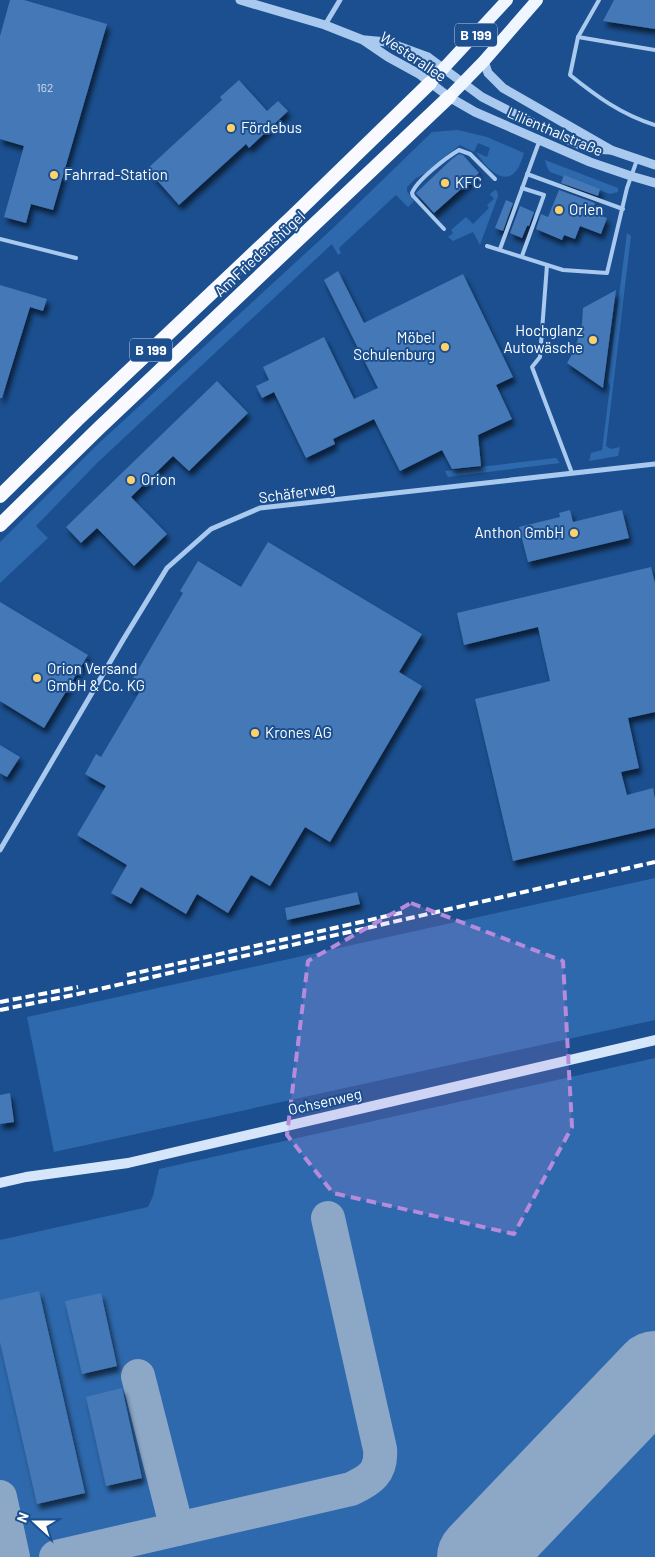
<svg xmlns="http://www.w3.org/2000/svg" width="655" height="1557" font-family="Barlow,sans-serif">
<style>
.green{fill:#2e69ad}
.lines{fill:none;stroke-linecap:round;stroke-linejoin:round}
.taxiway{stroke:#8da7c7;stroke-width:34}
.runway{stroke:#8da7c7;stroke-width:84}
.building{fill:#4478b7;filter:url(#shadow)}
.service{stroke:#a9c9ee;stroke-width:4}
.minor{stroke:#a9c9ee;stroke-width:5}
.tertiary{stroke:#a9c9ee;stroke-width:9}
.secondary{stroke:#d6e6fa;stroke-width:10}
.primary{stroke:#f0f6ff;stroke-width:12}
.trunk{stroke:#f8faff;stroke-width:14}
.rail{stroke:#fff;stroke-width:4;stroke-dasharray:9 4;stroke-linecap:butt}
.marked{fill:#b68bdc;fill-opacity:0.2;stroke:#b68bdc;stroke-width:4;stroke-dasharray:10 6;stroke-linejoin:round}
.poi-dot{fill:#ffd166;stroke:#1b4f8f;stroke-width:2}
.labels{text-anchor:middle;stroke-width:4;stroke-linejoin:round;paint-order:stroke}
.number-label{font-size:12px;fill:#d0dded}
.shield{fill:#1b4f8f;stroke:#bbcadd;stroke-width:1}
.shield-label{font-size:14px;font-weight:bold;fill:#fff}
.street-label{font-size:15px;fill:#fff;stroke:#1b4f8f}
.poi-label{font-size:15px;fill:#fff;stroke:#1b4f8f;text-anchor:start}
</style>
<defs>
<filter id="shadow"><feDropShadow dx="3" dy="5.5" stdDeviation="2.5" flood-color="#0009"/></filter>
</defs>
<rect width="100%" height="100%" fill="#1b4f8f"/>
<!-- green -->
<g class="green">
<path d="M458 130 487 137 524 153C522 159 520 166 516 171 502 188 483 163 476 152L487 157 490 148 478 143 474 152 460 145 443 158 432 170 416 178 407 187V191L414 201 408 207 396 195 339 248 341 253 338 255 332 244 97 463 36 526 48 538 0 583V542L98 444 333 228 432 132Z"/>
<polygon points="545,160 618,188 618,192 610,194 550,172 547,167"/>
<polygon points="495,190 497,191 498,196 480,245 473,232 453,241 448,237 453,233 451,230 466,217 473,224 489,208 487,205 494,199 490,194"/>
<polygon points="627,233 631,236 606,446 611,449 620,447 618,456 589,461 591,453 602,450 610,386 608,382"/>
<polygon points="556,458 560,463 448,477 445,471"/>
<polygon points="655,878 655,1020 54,1152 27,1017"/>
<polygon points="655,1058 655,1557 0,1557 0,1240 148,1207 153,1196 159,1169"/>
</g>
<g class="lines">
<!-- taxiway -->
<g class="taxiway">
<polyline points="138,1376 177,1529"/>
<polyline points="0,1497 13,1557"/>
<path d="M56 1557 351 1489C370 1480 382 1473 380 1449L328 1218"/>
</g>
<!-- runway -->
<polyline class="runway" points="479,1557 655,1373"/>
</g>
<!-- building -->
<g class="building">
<polygon points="10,0 24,0 107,24 53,210 31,204 26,223 4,217 24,146 0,139 0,36"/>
<polygon points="614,0 655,0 655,29 603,21"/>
<polygon points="239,80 267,111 278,101 288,111 249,148 246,144 179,205 147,169 222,100 220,97"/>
<polygon points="459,154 463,155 479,173 434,213 416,193 452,159"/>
<polygon points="564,175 600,189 598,196 561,183"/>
<polygon points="559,190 595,203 592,212 607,218 601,234 580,226 575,239 564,235 562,240 536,229 541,214 548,217"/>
<polygon points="506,200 513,203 503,231 495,228"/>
<polygon points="520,206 534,212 529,226 527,226 522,238 510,233"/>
<polygon points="338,271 364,323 463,274 513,377 496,385 512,419 478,435 481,466 452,469 442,450 400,471 374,419 333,439 335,444 306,458 274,392 262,398 256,386 269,380 263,367 324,337 354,399 378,388 324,280"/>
<polygon points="0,285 47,299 43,311 30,307 2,398 0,398"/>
<polygon points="616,290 609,342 603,388 567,363 575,349 578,338 582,324 583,308"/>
<polygon points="217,381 248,413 189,471 173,456 131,497 167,534 134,566 97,528 81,543 66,527"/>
<polygon points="570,510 573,522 622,510 629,538 528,562 519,527 560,517 559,513"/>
<polygon points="268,542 422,634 399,672 422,686 330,842 305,827 270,886 251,875 228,913 197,894 186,914 141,887 131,904 111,893 127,865 77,835 106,786 85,774 96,754 101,757 140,691 129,685 183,593 180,591 198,561 241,587"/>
<polygon points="651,567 655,583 655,712 628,718 639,768 621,772 627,795 653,788 655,799 655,828 513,861 475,699 550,681 538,627 464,645 457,613"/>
<polygon points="0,602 88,655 44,728 0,701"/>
<polygon points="0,745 20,757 7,777 0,773"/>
<polygon points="357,892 360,904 287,920 285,908"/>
<polygon points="10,1093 14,1122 0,1124 0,1095"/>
<polygon points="39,1291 85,1493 37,1504 0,1342 0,1300"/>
<polygon points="101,1293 117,1366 82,1374 65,1301"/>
<polygon points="122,1388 142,1478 106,1486 86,1397"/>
</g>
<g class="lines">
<!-- service -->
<g class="service">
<path d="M599 0 578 37 570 75C596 96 622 115 655 125"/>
<polyline points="578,37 655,50"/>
<polyline points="527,174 623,209"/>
<path d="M444 229 413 196 412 193C417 180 447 157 459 150L470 154 495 179"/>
<polyline points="0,239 76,258"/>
<polyline points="487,246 563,270 607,273 627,188 637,160"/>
<polyline points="500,249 539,142"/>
<polyline points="522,256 544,195 522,188"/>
<polyline points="547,265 540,357 532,367 572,473"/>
</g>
<!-- minor -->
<g class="minor">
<polyline points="325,25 340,0"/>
<polyline points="0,850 123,640 167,568 211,529 260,508 655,464"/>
</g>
<!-- tertiary -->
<g class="tertiary">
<polyline points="240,0 325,25 363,40 388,57 419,74 449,97 475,112 590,162 631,176 655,183"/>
<polyline points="365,40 387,42 428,57 482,97 533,123 575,143 591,149 611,150"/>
<polyline points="484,61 488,73 503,88 611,150 655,165"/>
</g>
<!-- secondary -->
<polyline class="secondary" points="0,1183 26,1177 128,1163 655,1040"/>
<!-- primary -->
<g class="primary">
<polyline points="430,83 507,0"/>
<polyline points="449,97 484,61 537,0"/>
</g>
<!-- trunk -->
<g class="trunk">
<polyline points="0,496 77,420 292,217 430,83"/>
<polyline points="0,525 99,428 449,97"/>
</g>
<!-- rail -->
<g class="rail">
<polyline points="127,975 405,912"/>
<polyline points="0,1002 78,987"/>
<polyline points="0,1010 78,994 655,862"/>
</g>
</g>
<!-- marked area -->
<path class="marked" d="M411 903 563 961 572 1127 514 1234 333 1193 287 1135 308 961Z"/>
<!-- markers -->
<g class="poi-dot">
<circle cx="231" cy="128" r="5"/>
<circle cx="54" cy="175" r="5"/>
<circle cx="445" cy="183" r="5"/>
<circle cx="559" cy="210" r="5"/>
<circle cx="593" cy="340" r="5"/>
<circle cx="445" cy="347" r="5"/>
<circle cx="131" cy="480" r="5"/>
<circle cx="574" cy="533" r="5"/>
<circle cx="37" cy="678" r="5"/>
<circle cx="255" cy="733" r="5"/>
</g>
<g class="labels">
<!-- number labels -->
<g class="number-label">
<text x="45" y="92">162</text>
</g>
<!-- shield labels -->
<g class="shield">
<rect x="455" y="23.5" width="42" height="23" rx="4"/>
<rect x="130" y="338.5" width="42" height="23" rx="4"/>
</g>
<g class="shield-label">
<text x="476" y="40">B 199</text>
<text x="151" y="355">B 199</text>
</g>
<!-- street labels -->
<g class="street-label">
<text transform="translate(413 57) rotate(34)" y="5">Westerallee</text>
<text transform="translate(555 132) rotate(23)" y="5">Lilienthalstraße</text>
<text transform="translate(260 254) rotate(-43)" y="5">Am Friedenshügel</text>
<text transform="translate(297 493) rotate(-8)" y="5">Schäferweg</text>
<text transform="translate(325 1102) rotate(-13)" y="5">Ochsenweg</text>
</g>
<!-- poi labels -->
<g class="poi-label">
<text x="241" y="133">Fördebus</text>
<text x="64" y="180">Fahrrad-Station</text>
<text x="455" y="188">KFC</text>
<text x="569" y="215">Orlen</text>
<text x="583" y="336" text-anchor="end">Hochglanz<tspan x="583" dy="17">Autowäsche</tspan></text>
<text x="435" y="343" text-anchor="end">Möbel<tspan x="435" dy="17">Schulenburg</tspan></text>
<text x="141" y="485">Orion</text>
<text x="564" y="538" text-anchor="end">Anthon GmbH</text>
<text x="47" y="674">Orion Versand<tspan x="47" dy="17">GmbH &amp; Co. KG</tspan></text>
<text x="265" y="738">Krones AG</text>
</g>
</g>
<!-- north arrow -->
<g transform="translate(35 1522) rotate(291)" stroke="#1b4f8f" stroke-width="4" paint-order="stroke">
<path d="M0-4L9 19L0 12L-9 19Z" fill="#ffffff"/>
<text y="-8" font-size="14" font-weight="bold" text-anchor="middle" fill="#ffffff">N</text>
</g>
</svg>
